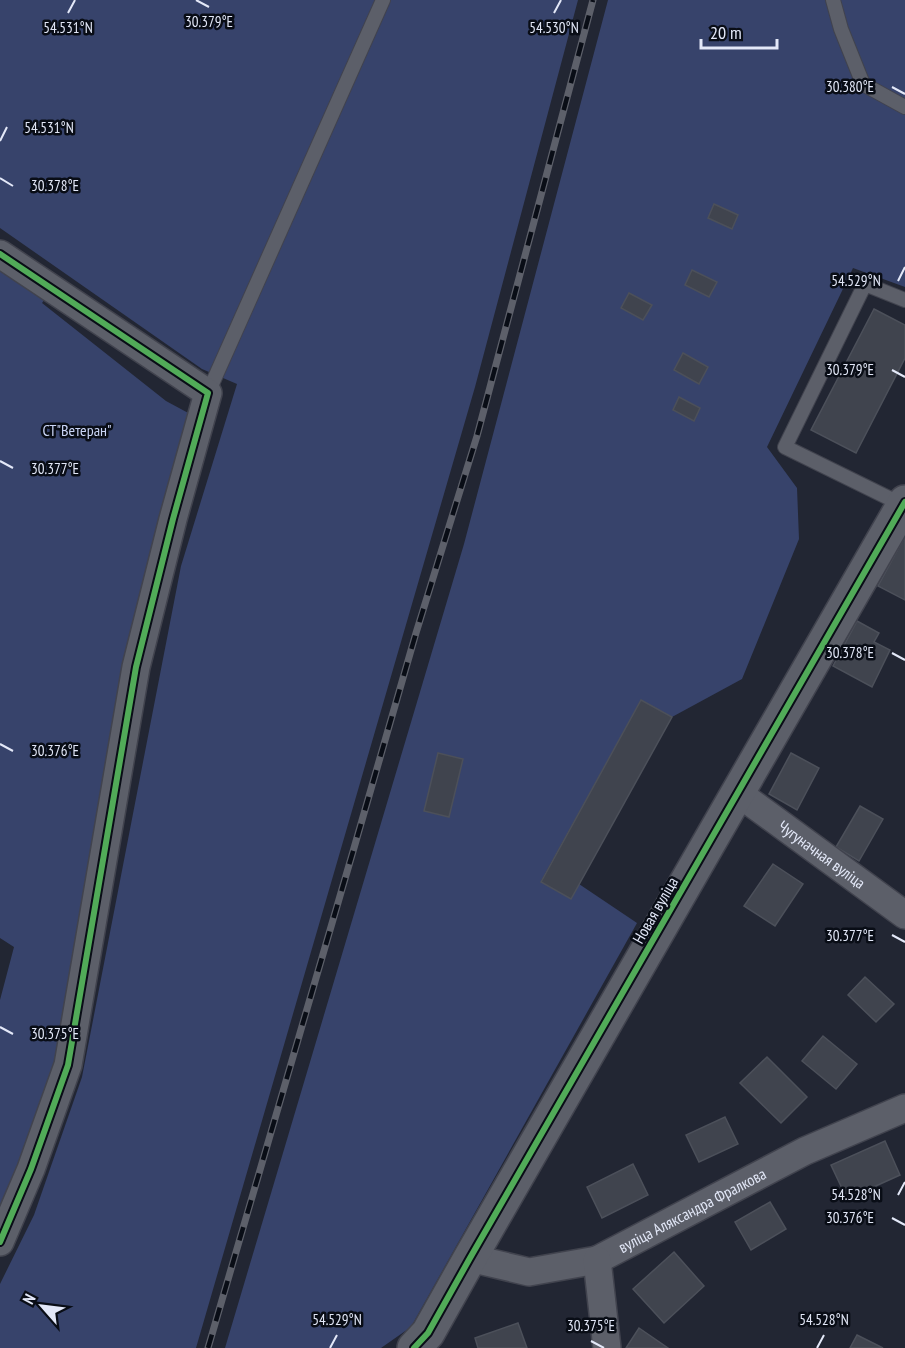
<svg xmlns="http://www.w3.org/2000/svg" width="905" height="1348" font-family="'PT Sans Narrow',sans-serif">
<style>
.green{fill:#37436b}
.building{fill:#40444e;stroke:#4c505a;stroke-width:1.5}
.lines{fill:none;stroke-linecap:round;stroke-linejoin:round}
.lane-casing{stroke:#41434e;stroke-width:16}
.street-casing{stroke:#41434e;stroke-width:30}
.secondary-casing{stroke:#41434e;stroke-width:36}
.lane{stroke:#5c5f69;stroke-width:14}
.street{stroke:#5c5f69;stroke-width:27}
.secondary{stroke:#5c5f69;stroke-width:33}
.rail-casing{stroke:#5d606a;stroke-width:7}
.rail{stroke:#090d16;stroke-width:4.5;stroke-dasharray:14;stroke-linecap:butt}
.cycleway-casing{stroke:#090d16;stroke-width:10}
.cycleway{stroke:#51ab58;stroke-width:6}
.ticks{fill:none;stroke:#e3e8f8;stroke-width:2}
.labels{text-anchor:middle;stroke-width:5;stroke-linejoin:round;paint-order:stroke}
.park-label{font-size:16px;fill:#cad5f6;stroke:#090d16}
.street-label{font-size:16px;fill:#e3e8f8;stroke:#090d16}
.ticks-label{font-size:15px;text-anchor:middle;fill:#e3e8f8;stroke:#090d16;stroke-width:5;stroke-linejoin:round;paint-order:stroke}
</style>
<rect width="100%" height="100%" fill="#222633"/>
<!-- green -->
<g class="green">
<polygon points="0,0 578,0 475,387 196,1348 0,1348 0,1284 34,1215 82,1077 181,566 237,384 202,369 0,228"/>
<polygon points="608,0 905,0 905,287 853,268 767,447 797,488 799,539 742,679 672,717 641,700 541,881 571,898 579,884 637,923 411,1327 381,1348 225,1348 464,544"/>
<polygon points="0,269 45,299 42,303 166,401 192,415 60,1058 0,1210 0,1000 14,947 0,938"/>
</g>
<!-- building -->
<g class="building">
<polygon points="714,204 738,215 732,229 708,218"/>
<polygon points="692,270 717,282 709,297 685,285"/>
<polygon points="629,293 652,305 643,320 621,308"/>
<polygon points="874,309 905,325 905,358 856,453 811,430"/>
<polygon points="683,353 708,367 699,384 674,370"/>
<polygon points="679,397 700,408 694,421 673,410"/>
<polygon points="905,536 905,600 878,586"/>
<polygon points="857,621 879,633 874,642 890,650 872,687 833,666"/>
<polygon points="641,700 672,717 571,899 541,882"/>
<polygon points="438,753 463,759 449,817 424,811"/>
<polygon points="791,753 819,768 797,810 769,794"/>
<polygon points="860,806 883,819 859,861 836,847"/>
<polygon points="773,864 803,884 775,926 744,906"/>
<polygon points="865,977 894,1004 876,1022 848,995"/>
<polygon points="823,1036 857,1064 836,1089 802,1061"/>
<polygon points="767,1057 807,1097 781,1123 740,1083"/>
<polygon points="725,1117 738,1144 699,1162 686,1135"/>
<polygon points="885,1141 900,1175 847,1199 831,1165"/>
<polygon points="633,1164 648,1195 602,1218 587,1187"/>
<polygon points="770,1202 786,1229 751,1250 735,1222"/>
<polygon points="674,1252 704,1286 664,1323 633,1289"/>
<polygon points="518,1323 527,1348 478,1348 475,1338"/>
<polygon points="639,1328 668,1348 626,1348"/>
<polygon points="857,1335 883,1348 850,1348"/>
</g>
<g class="lines">
<defs>
<g id="lane">
<polyline points="833,0 841,29 863,84 905,107"/>
<polyline points="208,393 383,0"/>
<polyline points="903,505 785,447 865,284 905,300"/>
</g>
<g id="street">
<polyline points="0,254 208,393 173,519 136,667 68,1065 31,1169 0,1242"/>
<path id="s1" d="M738 793 905 915"/>
<path id="s2" d="M470 1258 529 1272 597 1260 805 1151 905 1108"/>
<polyline points="597,1260 607,1348"/>
</g>
<polyline id="secondary" points="414,1348 428,1333 470,1258 905,502"/>
</defs>
<!-- lane casing -->
<use href="#lane" class="lane-casing"/>
<!-- street casing -->
<use href="#street" class="street-casing"/>
<!-- secondary casing -->
<use href="#secondary" class="secondary-casing"/>
<!-- lane -->
<use href="#lane" class="lane"/>
<!-- street -->
<use href="#street" class="street"/>
<!-- secondary -->
<use href="#secondary" class="secondary"/>
<defs>
<polyline id="rail" points="208,1348 354,848 416,633 477,436 593,0"/>
</defs>
<!-- rail casing -->
<use href="#rail" class="rail-casing"/>
<!-- rail -->
<use href="#rail" class="rail"/>
<defs>
<g id="cycleway">
<polyline points="0,254 208,393 173,519 136,667 68,1065 31,1169 0,1242"/>
<polyline points="414,1348 428,1333 470,1258 905,502"/>
</g>
</defs>
<!-- cycleway casing -->
<use href="#cycleway" class="cycleway-casing"/>
<!-- cycleway -->
<use href="#cycleway" class="cycleway"/>
</g>
<!-- ticks -->
<path class="ticks" d="M196 0 209 7M68 13 75 0M554 13 561 0M892 87 905 94M0 141 7 127M0 178 13 186M898 281 905 267M892 370 905 377M0 461 13 468M892 653 905 660M0 744 13 751M892 935 905 942M0 1027 13 1034M898 1195 905 1182M892 1218 905 1225M591 1341 604 1348M330 1348 337 1335M817 1348 824 1335"/>
<g class="labels">
<!-- park labels -->
<g class="park-label">
<text x="77" y="436">СТ"Ветеран"</text>
</g>
<!-- street labels -->
<g class="street-label">
<text dy="6" stroke="none"><textPath href="#s1" startOffset="104">Чугуначная вуліца</textPath></text>
<text transform="translate(655 910) rotate(-60)" y="6">Новая вуліца</text>
<text dy="6" stroke="none"><textPath href="#s2" startOffset="237">вуліца Аляксандра Фралкова</textPath></text>
</g>
</g>
<g class="ticks-label">
<text x="209" y="27">30.379°E</text>
<text x="68" y="33">54.531°N</text>
<text x="554" y="33">54.530°N</text>
<text x="850" y="92">30.380°E</text>
<text x="49" y="133">54.531°N</text>
<text x="55" y="191">30.378°E</text>
<text x="856" y="286">54.529°N</text>
<text x="850" y="375">30.379°E</text>
<text x="55" y="474">30.377°E</text>
<text x="850" y="658">30.378°E</text>
<text x="55" y="756">30.376°E</text>
<text x="850" y="941">30.377°E</text>
<text x="55" y="1039">30.375°E</text>
<text x="856" y="1200">54.528°N</text>
<text x="850" y="1223">30.376°E</text>
<text x="337" y="1325">54.529°N</text>
<text x="824" y="1325">54.528°N</text>
<text x="591" y="1331">30.375°E</text>
</g>
<!-- north arrow -->
<g transform="translate(42 1306) rotate(298)" stroke="#090d16" stroke-width="4.5" paint-order="stroke">
<path d="M0-4.5L10 22L0 15L-10 22Z" fill="#e3e8f8"/>
<text y="-9" font-size="16" font-weight="bold" text-anchor="middle" fill="#e3e8f8">N</text>
</g>
<!-- scale -->
<path d="M701 39v9h76v-9" fill="none" stroke="#e3e8f8" stroke-width="3"/>
<text x="710" y="39" font-size="18" fill="#e3e8f8" stroke="#090d16" stroke-width="4.5" paint-order="stroke">20 m</text>
</svg>
